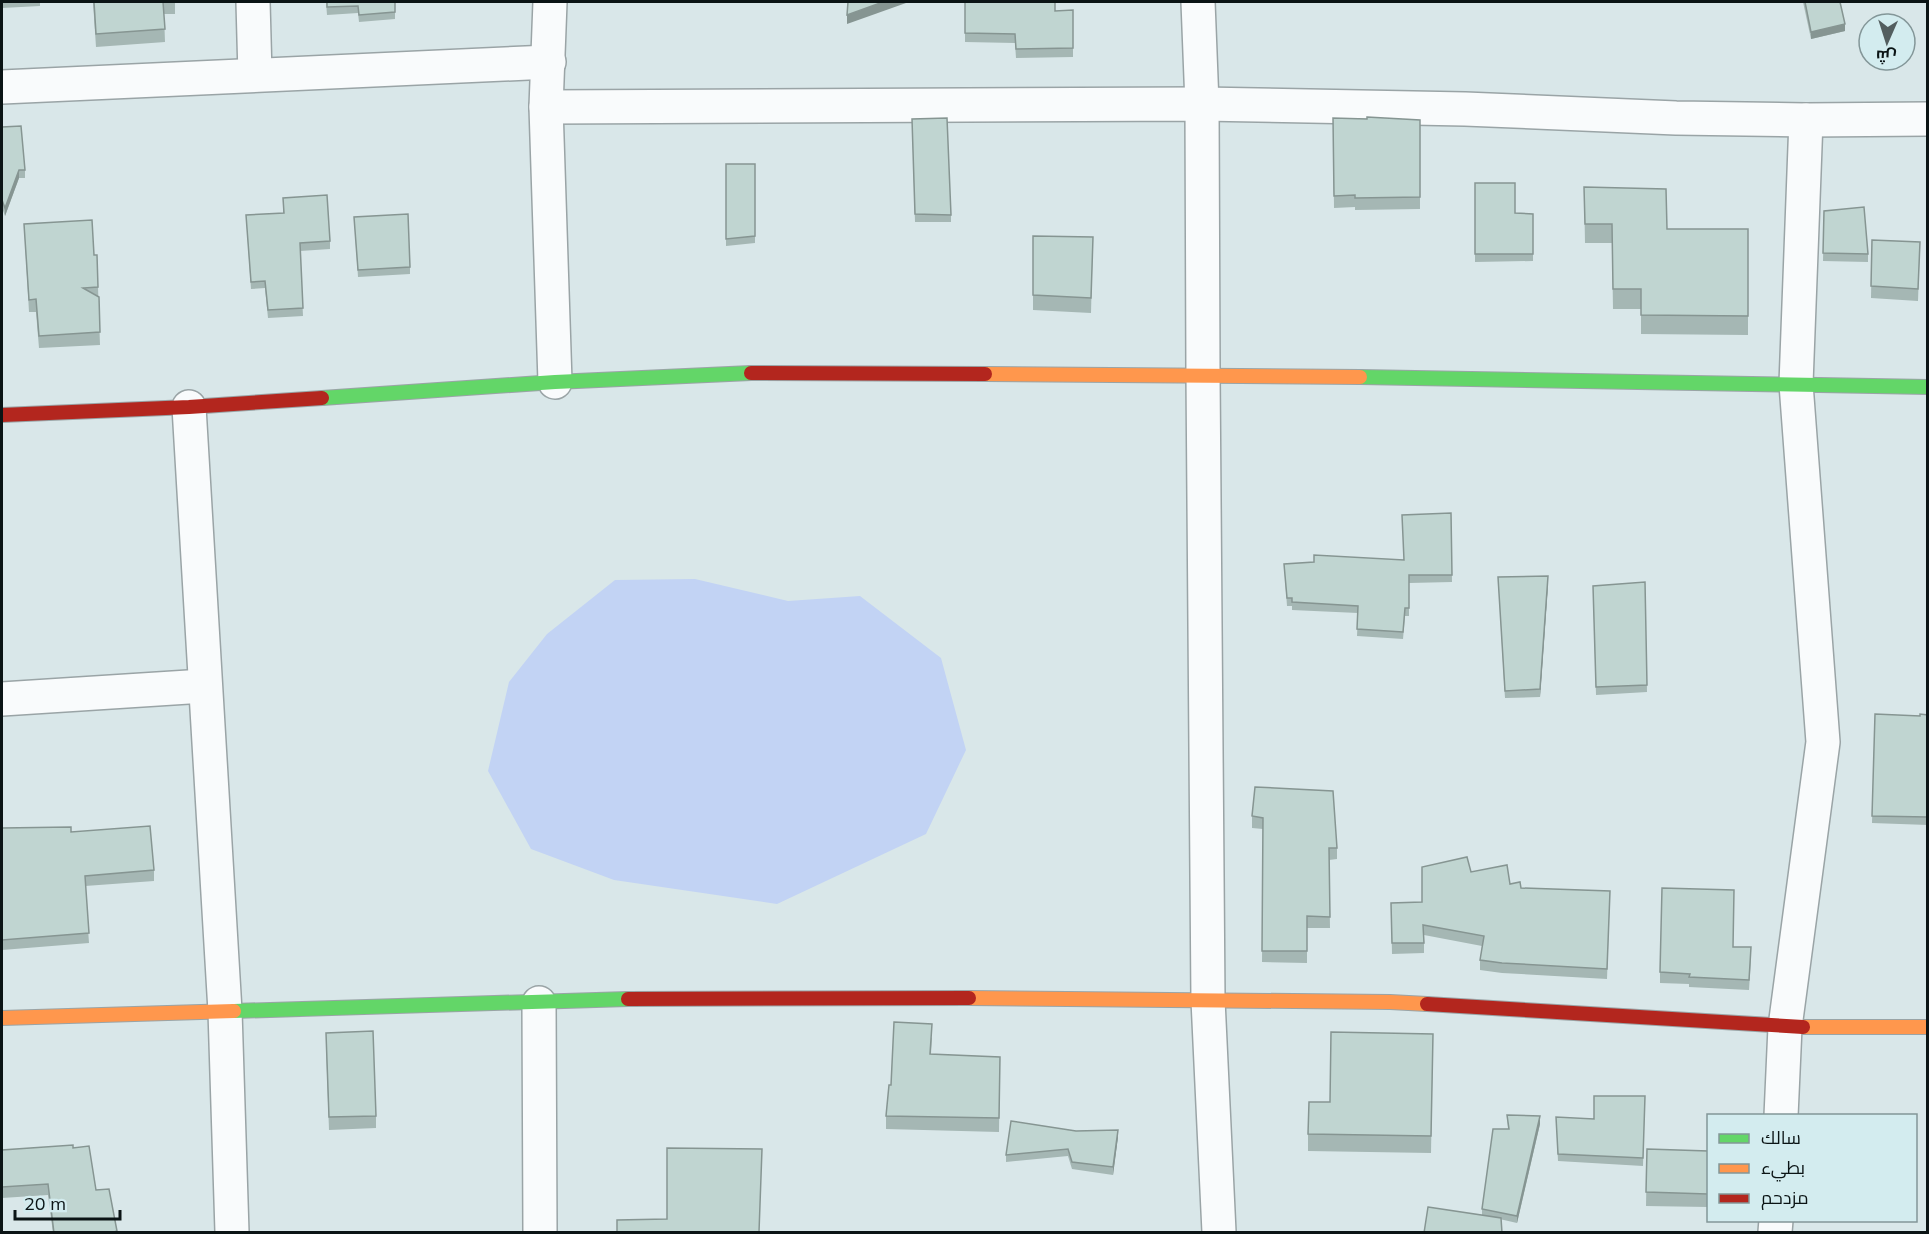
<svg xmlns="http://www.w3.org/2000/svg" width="1929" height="1234" font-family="Mulish,Cairo,sans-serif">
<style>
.water{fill:#c2d3f4}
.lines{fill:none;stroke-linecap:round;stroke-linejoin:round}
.street-casing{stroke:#9aa4a6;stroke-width:36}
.fast-casing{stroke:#9aa4a6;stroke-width:16}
.slow-casing{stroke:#9aa4a6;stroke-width:16}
.jam-casing{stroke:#9aa4a6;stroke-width:16}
.street{stroke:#f9fbfc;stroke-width:33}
.fast{stroke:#63d668;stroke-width:14}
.slow{stroke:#ff974d;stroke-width:14}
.jam{stroke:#b3261e;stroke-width:14}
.wall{fill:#a5b7b4}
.shaded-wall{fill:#869592}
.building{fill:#c0d5d1;stroke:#869592;stroke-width:1.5}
</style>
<rect width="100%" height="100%" fill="#d9e7e9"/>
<!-- water -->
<polygon class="water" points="695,579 788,601 860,596 941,658 966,750 926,834 777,904 614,880 531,849 488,771 509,682 547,634 615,580"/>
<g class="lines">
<defs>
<g id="street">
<polyline points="253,2 255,75"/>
<polyline points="550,2 546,107 555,382"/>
<polyline points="1198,2 1202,104 1203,374 1208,1000 1219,1232"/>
<polyline points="2,87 549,62"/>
<polyline points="546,107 1202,104 1465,109 1676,118 1806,120 1928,119"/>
<polyline points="189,407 225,1011 232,1232"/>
<polyline points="2,699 204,686"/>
<polyline points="539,1003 540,1232"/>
<polyline points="1781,1116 1785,1027 1823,742 1796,384 1806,120"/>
<polyline points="1775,1232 1776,1220"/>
</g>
<g id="fast">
<polyline points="1360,377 1928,387"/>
<polyline points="322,398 555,382 751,373"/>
<polyline points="234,1011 628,999"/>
</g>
<g id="slow">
<polyline points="985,374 1360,377"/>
<polyline points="969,998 1390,1002 1427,1004"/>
<polyline points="2,1018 234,1011"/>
<polyline points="1803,1027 1928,1027"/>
</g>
<g id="jam">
<polyline points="751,373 985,374"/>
<polyline points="2,415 189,407 322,398"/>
<polyline points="628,999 969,998"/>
<polyline points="1427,1004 1803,1027"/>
</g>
</defs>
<!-- street casing -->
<use href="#street" class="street-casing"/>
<!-- fast casing -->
<use href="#fast" class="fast-casing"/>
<!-- slow casing -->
<use href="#slow" class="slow-casing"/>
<!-- jam casing -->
<use href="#jam" class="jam-casing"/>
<!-- street -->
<use href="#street" class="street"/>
<!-- fast -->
<use href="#fast" class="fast"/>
<!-- slow -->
<use href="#slow" class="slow"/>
<!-- jam -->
<use href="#jam" class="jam"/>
</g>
<!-- wall -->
<g class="wall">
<polygon points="2,2 40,2 40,6 2,8"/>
<polygon points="93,2 175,2 175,14 164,14 165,42 96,47"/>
<polygon points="326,2 395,2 395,19 359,22 358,13 327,15"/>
<polygon points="965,2 1055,11 1073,10 1073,57 1016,58 1015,43 965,42"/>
<polygon points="1803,2 1840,2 1845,31 1811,39"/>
<polygon points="1333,118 1420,120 1420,209 1355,210 1355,207 1334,208"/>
<polygon points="912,119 951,215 951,222 915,222"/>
<polygon points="2,127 25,170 25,178 19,178 5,216 2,208"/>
<polygon points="726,164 755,164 755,243 726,246"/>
<polygon points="1475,183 1515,213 1533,214 1533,261 1475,262"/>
<polygon points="1584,187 1667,229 1748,229 1748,335 1641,334 1641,309 1613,309 1612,243 1585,243"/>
<polygon points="283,198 330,241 330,249 300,251 303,316 268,318 265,288 251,289 246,215 283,213"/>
<polygon points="1824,211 1868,254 1868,262 1823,261"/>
<polygon points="354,217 410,267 410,274 358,277"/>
<polygon points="24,224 94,255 98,287 100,345 39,348 36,312 29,312"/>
<polygon points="1033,236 1093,237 1091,313 1033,310"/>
<polygon points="1872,240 1920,242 1918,301 1871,298"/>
<polygon points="1451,513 1452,582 1409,583 1409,616 1405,616 1403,639 1357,636 1358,613 1292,610 1292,606 1287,606 1284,564 1404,560"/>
<polygon points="1498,577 1548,584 1540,697 1505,698"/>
<polygon points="1645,582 1647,692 1596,695 1593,586"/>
<polygon points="1875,714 1920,716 1928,715 1928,825 1872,823"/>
<polygon points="1255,787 1337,848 1337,859 1329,860 1330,928 1307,928 1307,963 1262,962 1263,829 1252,828 1252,816"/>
<polygon points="2,828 71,832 154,870 154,881 85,886 89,943 2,950"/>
<polygon points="1471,872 1521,888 1610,891 1607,979 1502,973 1480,970 1480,960 1482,946 1424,935 1424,953 1392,954 1391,903 1422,902"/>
<polygon points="1733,947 1751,958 1749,990 1689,987 1689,984 1660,983 1660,972"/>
<polygon points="1433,1034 1431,1153 1308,1151 1308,1134 1330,1102"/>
<polygon points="932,1037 931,1054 1000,1057 999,1132 886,1129 886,1116 891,1085"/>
<polygon points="326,1046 376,1116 376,1128 329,1130"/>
<polygon points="1645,1096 1643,1166 1558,1161 1556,1117 1594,1119"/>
<polygon points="1507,1115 1540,1124 1517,1223 1482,1215 1482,1209 1508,1129"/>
<polygon points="1118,1137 1113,1175 1072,1169 1068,1156 1006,1162 1006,1155"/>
<polygon points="73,1148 96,1190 109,1189 117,1233 53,1233 48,1195 2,1198 2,1150"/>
<polygon points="1647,1149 1708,1151 1708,1207 1646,1206"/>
</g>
<!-- shaded-wall -->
<g class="shaded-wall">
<polygon points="883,2 906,2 906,3 847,24 847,15"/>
<polygon points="1845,24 1845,31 1811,39 1811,32"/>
<polygon points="19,170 19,178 5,216 5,208"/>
<polygon points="1548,576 1548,584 1540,697 1540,689"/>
<polygon points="1540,1116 1540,1124 1517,1223 1517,1216"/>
<polygon points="1118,1130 1118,1137 1113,1175 1113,1167"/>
</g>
<!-- building -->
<g class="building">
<polygon points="94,2 164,2 163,2 165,29 96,34"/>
<polygon points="327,2 395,2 395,12 359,15 358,6 327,7"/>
<polygon points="848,2 883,2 847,15"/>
<polygon points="965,2 1055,2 1055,11 1073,10 1073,48 1016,49 1015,34 965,33"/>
<polygon points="1805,2 1840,2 1845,24 1811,32"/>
<polygon points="1367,117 1420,120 1420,197 1355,198 1355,195 1334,196 1333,118 1367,119"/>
<polygon points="947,118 951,215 915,214 912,119"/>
<polygon points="21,126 25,170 19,170 5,208 2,200 2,127"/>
<polygon points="726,164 755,164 755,236 726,239"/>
<polygon points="1475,183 1515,183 1515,213 1533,214 1533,254 1475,254"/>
<polygon points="1584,187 1666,189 1667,229 1748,229 1748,316 1641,315 1641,289 1613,289 1612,224 1585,224"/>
<polygon points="327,195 330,241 300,243 303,308 268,310 265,281 251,282 246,215 284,213 283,198"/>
<polygon points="1864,207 1868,254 1823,253 1824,211"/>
<polygon points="408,214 410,267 358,270 354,217"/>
<polygon points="92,220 94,255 97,255 98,287 83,288 99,297 100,332 39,336 36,299 29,300 24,224"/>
<polygon points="1033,236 1093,237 1091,298 1033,295"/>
<polygon points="1872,240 1920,242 1918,289 1871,286"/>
<polygon points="1451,513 1452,575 1409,575 1409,608 1405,608 1403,632 1357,629 1358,606 1292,602 1292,598 1287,598 1284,564 1314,562 1314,555 1404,560 1402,515"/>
<polygon points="1548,576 1540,689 1505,691 1498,577"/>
<polygon points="1645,582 1647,685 1596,687 1593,586"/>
<polygon points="1875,714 1920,716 1920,714 1928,715 1928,817 1872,816"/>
<polygon points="1255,787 1333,791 1337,848 1329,848 1330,917 1307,916 1307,951 1262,951 1263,818 1252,816"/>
<polygon points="150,826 154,870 85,876 89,933 2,940 2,828 71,827 71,832"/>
<polygon points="1467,857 1471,872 1507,865 1510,884 1520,882 1521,888 1610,891 1607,969 1502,963 1480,960 1484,936 1423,925 1424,943 1392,943 1391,903 1422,902 1422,867"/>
<polygon points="1662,888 1734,890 1733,947 1751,947 1749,980 1689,977 1690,974 1660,972"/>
<polygon points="894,1022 932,1024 930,1054 1000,1057 999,1118 886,1116 889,1085 891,1085"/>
<polygon points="373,1031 376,1116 329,1117 326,1033"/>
<polygon points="1331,1032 1433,1034 1431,1136 1308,1134 1309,1102 1330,1102"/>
<polygon points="1594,1096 1645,1096 1643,1158 1558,1154 1556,1117 1594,1119"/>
<polygon points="1507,1115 1540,1116 1517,1216 1482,1209 1493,1129 1509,1129"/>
<polygon points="1011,1121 1076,1131 1118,1130 1113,1167 1072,1162 1068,1149 1006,1155"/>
<polygon points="73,1145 73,1148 89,1146 96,1190 109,1189 117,1231 111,1233 54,1233 48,1184 2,1187 2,1150"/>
<polygon points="667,1148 762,1149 759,1232 617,1233 617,1220 667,1219"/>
<polygon points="1647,1149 1708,1151 1708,1194 1646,1192"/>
<polygon points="1428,1207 1501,1218 1502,1233 1424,1233"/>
</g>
<!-- border -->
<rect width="1929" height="1234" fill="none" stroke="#0b1415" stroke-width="6"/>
<!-- legend -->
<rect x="1707" y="1114" width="210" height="108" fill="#d3ecef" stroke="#839698" stroke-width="1.5"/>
<rect x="1719" y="1134" width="30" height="9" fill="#63d668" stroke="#839698" stroke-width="1.5"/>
<text x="1761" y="1144" font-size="18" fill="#0b1415">سالك</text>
<rect x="1719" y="1164" width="30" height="9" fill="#ff974d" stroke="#839698" stroke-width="1.5"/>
<text x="1761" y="1174" font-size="18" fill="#0b1415">بطيء</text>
<rect x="1719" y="1194" width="30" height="9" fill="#b3261e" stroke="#839698" stroke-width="1.5"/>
<text x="1761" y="1204" font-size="18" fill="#0b1415">مزدحم</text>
<!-- north arrow -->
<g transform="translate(1887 42) rotate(183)"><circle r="28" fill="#d3ecef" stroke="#839698" stroke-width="1.5"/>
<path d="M0-4.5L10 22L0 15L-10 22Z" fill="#535e5f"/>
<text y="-9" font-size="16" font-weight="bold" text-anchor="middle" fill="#0b1415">ش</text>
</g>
<!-- scale -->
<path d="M15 1210v9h105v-9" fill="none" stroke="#0b1415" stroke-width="3"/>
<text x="24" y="1210" font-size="18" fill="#0b1415" stroke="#d3ecef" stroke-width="4.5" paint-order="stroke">20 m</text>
</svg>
